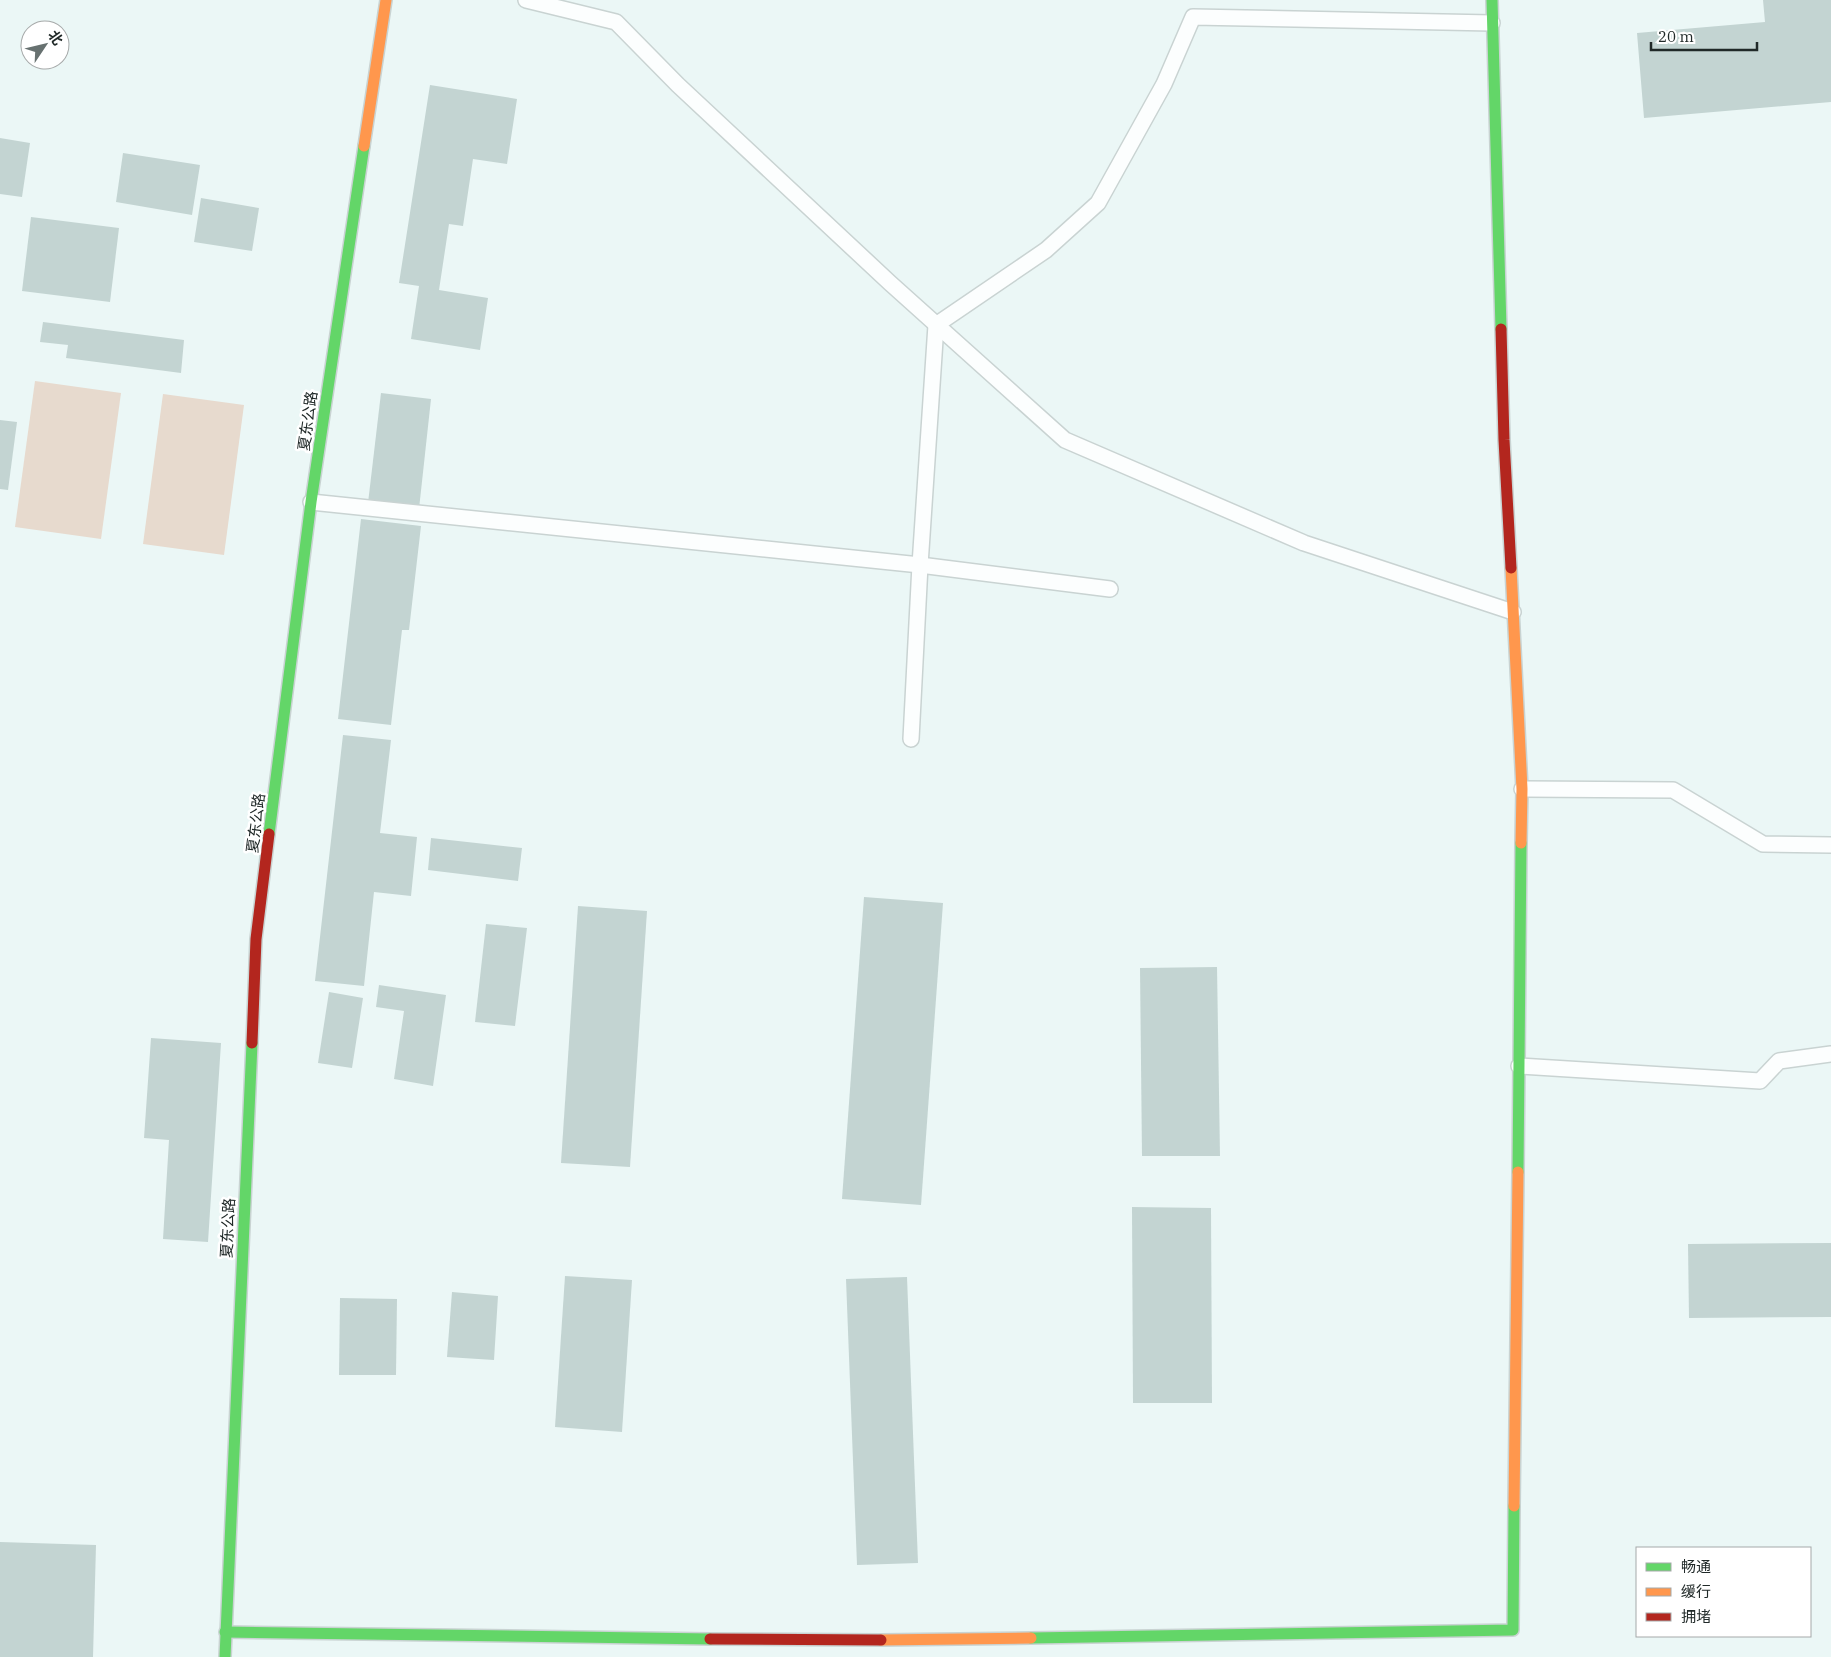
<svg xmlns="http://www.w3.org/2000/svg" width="1831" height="1657" font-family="'IBM Plex Serif','Noto Sans SC',serif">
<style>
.green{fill:#e7dace}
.building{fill:#c3d4d2}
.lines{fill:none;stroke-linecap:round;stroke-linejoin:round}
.lane-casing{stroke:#c9d3d2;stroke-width:18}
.fast-casing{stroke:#c9d3d2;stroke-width:14}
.slow-casing{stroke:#c9d3d2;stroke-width:14}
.jam-casing{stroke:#c9d3d2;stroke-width:14}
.lane{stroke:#fcfefe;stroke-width:15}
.fast{stroke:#63d668;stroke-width:11}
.slow{stroke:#ff974d;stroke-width:11}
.jam{stroke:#b3261e;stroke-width:11}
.labels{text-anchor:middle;stroke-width:5;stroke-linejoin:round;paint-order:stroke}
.street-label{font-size:15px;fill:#202928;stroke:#fff}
</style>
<rect width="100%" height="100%" fill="#ebf7f6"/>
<!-- green -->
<g class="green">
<polygon points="35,381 121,393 101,539 15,527"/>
<polygon points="163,394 244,405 224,555 143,544"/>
</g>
<!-- building -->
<g class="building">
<polygon points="1763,0 1831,0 1831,102 1644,118 1637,33 1765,22"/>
<polygon points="430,85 517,99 507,164 473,159 463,226 449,224 439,290 488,298 480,350 411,339 419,286 399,283"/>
<polygon points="0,138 30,143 22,197 0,194"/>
<polygon points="123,153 200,165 192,215 116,202"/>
<polygon points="201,198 259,208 252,251 194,242"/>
<polygon points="31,217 119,228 110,302 22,291"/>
<polygon points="43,322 184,340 181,373 66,358 68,345 40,342"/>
<polygon points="381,393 431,399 419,509 368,503"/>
<polygon points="0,420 17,422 8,490 0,489"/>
<polygon points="361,519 421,526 409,630 402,630 391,725 338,719"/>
<polygon points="343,735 391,740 380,833 417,837 411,896 374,892 364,986 315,981"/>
<polygon points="431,838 522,848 518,881 428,870"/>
<polygon points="864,897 943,903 921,1205 842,1199"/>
<polygon points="578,906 647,911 630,1167 561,1163"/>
<polygon points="486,924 527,928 515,1026 475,1022"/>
<polygon points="1217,967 1220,1156 1142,1156 1140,968"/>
<polygon points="379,985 446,995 433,1086 394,1079 404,1011 376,1007"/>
<polygon points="329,992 363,998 352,1068 318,1063"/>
<polygon points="151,1038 221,1043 208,1242 163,1239 169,1140 144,1138"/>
<polygon points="1132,1207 1211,1208 1212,1403 1133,1403"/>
<polygon points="1831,1243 1831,1317 1689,1318 1688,1244"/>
<polygon points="565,1276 632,1280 622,1432 555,1427"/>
<polygon points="907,1277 918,1563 857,1565 846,1279"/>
<polygon points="452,1292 498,1296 494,1360 447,1357"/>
<polygon points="340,1298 397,1299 396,1375 339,1375"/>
<polygon points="0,1542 96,1545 93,1657 0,1657"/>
</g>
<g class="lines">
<defs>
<g id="lane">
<polyline points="526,0 616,22 678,85 890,283 1065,440 1304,543 1513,612"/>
<polyline points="311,502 920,565 1110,589"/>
<polyline points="911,739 920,565 936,325 1046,250 1098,203 1164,84 1193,17 1492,23"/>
<polyline points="1522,789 1673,790 1763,844 1831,845"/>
<polyline points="1519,1066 1760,1081 1779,1061 1831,1054"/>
</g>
<g id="fast">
<polyline points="1492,0 1501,329"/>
<polyline points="269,834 311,502 364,146"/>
<polyline points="1518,1172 1521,843"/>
<polyline points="225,1632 710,1639"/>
<polyline points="1031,1638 1513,1630 1514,1506"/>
<polyline points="225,1657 252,1043"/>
</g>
<g id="slow">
<polyline points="364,146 386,0"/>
<polyline points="1511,568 1522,789 1521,843"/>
<polyline points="1514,1506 1518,1172"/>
<polyline points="881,1640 1031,1638"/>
</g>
<g id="jam">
<polyline points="1501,329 1504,440 1511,568"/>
<polyline points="252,1043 256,939 269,834"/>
<polyline points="710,1639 881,1640"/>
</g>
</defs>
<!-- lane casing -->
<use href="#lane" class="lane-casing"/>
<!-- fast casing -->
<use href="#fast" class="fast-casing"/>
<!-- slow casing -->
<use href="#slow" class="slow-casing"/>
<!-- jam casing -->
<use href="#jam" class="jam-casing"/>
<!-- lane -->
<use href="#lane" class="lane"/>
<!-- fast -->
<use href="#fast" class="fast"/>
<!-- slow -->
<use href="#slow" class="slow"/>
<!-- jam -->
<use href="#jam" class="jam"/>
</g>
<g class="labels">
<!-- street labels -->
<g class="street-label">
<text transform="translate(308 421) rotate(-82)" y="5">夏东公路</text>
<text transform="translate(256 823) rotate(-83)" y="5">夏东公路</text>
<text transform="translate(228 1228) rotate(-87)" y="5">夏东公路</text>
</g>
</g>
<!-- legend -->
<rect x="1636" y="1547" width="175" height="90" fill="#ffffff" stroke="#a6a9a9"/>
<rect x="1646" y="1563" width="25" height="8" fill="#63d668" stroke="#a6a9a9"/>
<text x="1681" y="1572" font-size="15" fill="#202928">畅通</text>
<rect x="1646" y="1588" width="25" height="8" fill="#ff974d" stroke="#a6a9a9"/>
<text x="1681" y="1597" font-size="15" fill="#202928">缓行</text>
<rect x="1646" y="1613" width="25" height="8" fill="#b3261e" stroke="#a6a9a9"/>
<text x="1681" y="1622" font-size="15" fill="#202928">拥堵</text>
<!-- north arrow -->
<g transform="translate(45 45) rotate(55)"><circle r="24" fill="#ffffff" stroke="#a6a9a9"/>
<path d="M0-4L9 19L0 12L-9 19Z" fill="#677170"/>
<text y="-8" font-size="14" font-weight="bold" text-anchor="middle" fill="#202928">北</text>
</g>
<!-- scale -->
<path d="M1651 42v8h106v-8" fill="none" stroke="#202928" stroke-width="2.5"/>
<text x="1658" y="42" font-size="15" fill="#202928" stroke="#ffffff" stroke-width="4" paint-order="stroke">20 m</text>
</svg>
